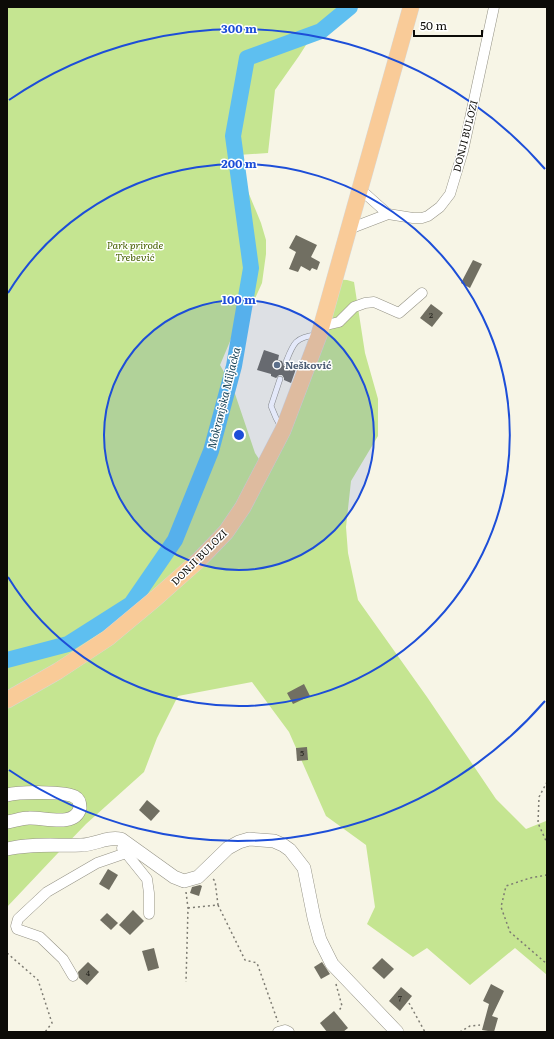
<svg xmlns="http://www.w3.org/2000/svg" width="554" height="1039" font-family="Literata,serif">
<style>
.green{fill:#c5e591}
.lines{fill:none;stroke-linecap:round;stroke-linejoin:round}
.river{stroke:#5ebff0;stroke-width:16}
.building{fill:#716f62}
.service-casing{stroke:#959386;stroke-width:6}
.minor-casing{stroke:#959386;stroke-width:11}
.tertiary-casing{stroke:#959386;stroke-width:14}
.primary-casing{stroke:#d8d8d7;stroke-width:17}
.path{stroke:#7d7b72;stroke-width:1.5;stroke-dasharray:2 3;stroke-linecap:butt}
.service{stroke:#fff;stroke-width:5}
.minor{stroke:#fff;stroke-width:10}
.tertiary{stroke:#fff;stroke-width:13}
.primary{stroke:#f9cb98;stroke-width:16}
.ring{fill:none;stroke:#1d4ed8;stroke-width:2}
.service-dot{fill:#5c6f8a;stroke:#fff;stroke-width:1.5}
.labels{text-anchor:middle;stroke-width:3;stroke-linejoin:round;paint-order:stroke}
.number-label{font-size:8px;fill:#25241e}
.street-label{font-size:10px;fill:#0c0b07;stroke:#fff}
.park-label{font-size:10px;font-style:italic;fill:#466000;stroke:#fff}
.service-label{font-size:10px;font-weight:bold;fill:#4e5e75;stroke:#fff;text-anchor:start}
.water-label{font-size:11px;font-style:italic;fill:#1e485c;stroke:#fff}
.centre{fill:#1d4ed8;stroke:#fff;stroke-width:2}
.ring-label{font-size:12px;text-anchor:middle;font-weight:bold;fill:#1d4ed8;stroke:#fff;stroke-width:3;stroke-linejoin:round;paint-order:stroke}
</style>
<rect width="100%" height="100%" fill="#f7f5e6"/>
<!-- green -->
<polygon class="green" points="7,7 352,7 342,18 326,28 313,34 299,56 275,90 268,153 238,155 238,162 244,182 261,223 266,240 266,254 262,283 248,314 231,339 220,365 233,388 255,453 259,459 263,462 272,443 330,279 347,280 354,282 365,353 378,399 378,436 351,481 346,527 348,553 358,600 427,697 496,799 526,829 546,821 547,816 547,975 515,948 470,985 427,948 413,957 367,924 375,907 366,845 326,816 289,732 252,682 178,696 157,738 144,772 86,824 58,853 7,907"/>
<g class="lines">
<!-- river -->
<polyline class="river" points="7,660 68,644 131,604 175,540 211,451 234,366 251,268 233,136 247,58 321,31 350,7"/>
</g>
<!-- building -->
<g class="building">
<polygon points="296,235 317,245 311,257 320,262 317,270 312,268 310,271 301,266 298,272 289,269 296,252 289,248"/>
<polygon points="473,260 482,264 470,288 461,283"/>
<polygon points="431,304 443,313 432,327 420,318"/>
<polygon points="264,350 279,355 278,360 282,361 284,366 287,366 290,364 297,366 291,383 284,380 284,378 282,375 279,375 276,378 271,376 271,374 257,370"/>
<polygon points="304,684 310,696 293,704 287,693"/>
<polygon points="307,747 308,760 297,761 296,748"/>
<polygon points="147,800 160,811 151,821 139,810"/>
<polygon points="108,869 118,875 109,890 99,884"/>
<polygon points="200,885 202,886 199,896 190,893 192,887"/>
<polygon points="133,910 144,921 130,935 119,925"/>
<polygon points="107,913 118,923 111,930 100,920"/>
<polygon points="154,948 159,968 148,971 142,951"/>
<polygon points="382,958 394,969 384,979 372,968"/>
<polygon points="88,962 99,972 87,985 79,978 78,972"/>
<polygon points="322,962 330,974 321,979 314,967"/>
<polygon points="491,984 504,991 492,1016 498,1018 494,1032 482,1030 489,1004 483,1001"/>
<polygon points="401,987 412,996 400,1011 389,1001"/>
<polygon points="334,1011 348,1028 343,1032 327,1032 320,1023"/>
</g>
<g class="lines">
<defs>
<g id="service">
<path d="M286 362C293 344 295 337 316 335"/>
<polyline points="280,379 271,406 276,418 281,427"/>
</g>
<g id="minor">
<polyline points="360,189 388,214"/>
<polyline points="349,229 388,214 413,218 422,218 428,216 440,207 450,194 463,151 494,7"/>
<polyline points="322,326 339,322 354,307 365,303 374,302 399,313 422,293"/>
<polyline points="122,848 147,879 149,893 149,914"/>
<polyline points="73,976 63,959 40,937 17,929 16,926 18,919 47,892 97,863 126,853"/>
<polyline points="278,1032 285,1030 289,1032"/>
</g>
<g id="tertiary">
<path d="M7 795C18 792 66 791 75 797 79 799 80 804 80 808 75 828 44 817 29 818 22 818 14 821 7 822"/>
<path d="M7 849C32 843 57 846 81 845 95 845 107 836 121 839L174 877 184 881 198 877 228 848 239 842 249 839 274 841 283 845 290 850 304 868 314 918 320 940 332 964 397 1032"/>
</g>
<polyline id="primary" points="7,700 58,671 108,638 156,598 200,559 226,532 243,507 283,430 319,335 411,7"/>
</defs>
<!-- service casing -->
<use href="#service" class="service-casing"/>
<!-- minor casing -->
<use href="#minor" class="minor-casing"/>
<!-- tertiary casing -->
<use href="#tertiary" class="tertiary-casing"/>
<!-- primary casing -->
<use href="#primary" class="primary-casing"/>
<!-- path -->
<g class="path">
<polyline points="547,782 539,797 538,823 547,843"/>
<polyline points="547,875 530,878 506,886 501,907 510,932 547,964"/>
<polyline points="186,892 188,908 186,982"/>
<polyline points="218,905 245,960 257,963 278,1022"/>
<polyline points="188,908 218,905 215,881 212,878"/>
<polyline points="7,953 38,980 52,1023 45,1032"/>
<polyline points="336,984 342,1006 338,1012"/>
<polyline points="409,1003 425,1032"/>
<polyline points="460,1032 470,1026 480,1025"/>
</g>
<!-- service -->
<use href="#service" class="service"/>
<!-- minor -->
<use href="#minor" class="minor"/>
<!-- tertiary -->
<use href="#tertiary" class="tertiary"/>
<!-- primary -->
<use href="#primary" class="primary"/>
</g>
<!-- distance rings -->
<circle cx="239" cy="435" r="135" fill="#1d4ed8" fill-opacity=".12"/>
<g class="ring">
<circle cx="239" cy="435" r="135"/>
<path d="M8 293A271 271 0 1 1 8 577"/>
<path d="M545 701A406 406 0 0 1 9 770M9 100A406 406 0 0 1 545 169"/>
</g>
<!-- markers -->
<circle class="service-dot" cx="277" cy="365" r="4"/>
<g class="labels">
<!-- number labels -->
<g class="number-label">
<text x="431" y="318">2</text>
<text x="302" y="756">5</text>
<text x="88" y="976">4</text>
<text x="400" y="1001">7</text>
</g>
<!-- street labels -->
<g class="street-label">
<text transform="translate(465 136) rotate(-76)" y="4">DONJI BULOZI</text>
<text transform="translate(199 557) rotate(-45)" y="4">DONJI BULOZI</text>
</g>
<!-- park labels -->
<g class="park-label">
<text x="135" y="249">Park prirode<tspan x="135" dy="12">Trebević</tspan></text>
</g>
<!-- service labels -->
<g class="service-label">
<text x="285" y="369">Nešković</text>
</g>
<!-- water labels -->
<g class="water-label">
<text transform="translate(224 398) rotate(-76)" y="4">Mokranjska Miljacka</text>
</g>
</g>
<circle cx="239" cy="435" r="6" class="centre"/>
<g class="ring-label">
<text x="239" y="33">300 m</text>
<text x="239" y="168">200 m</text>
<text x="239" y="304">100 m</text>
</g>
<!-- border -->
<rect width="554" height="1039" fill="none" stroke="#0c0b07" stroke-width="16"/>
<!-- scale -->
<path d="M414 30v6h68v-6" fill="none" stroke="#0c0b07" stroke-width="2"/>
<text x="420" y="30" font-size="12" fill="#0c0b07" stroke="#ffffff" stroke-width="3" paint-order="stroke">50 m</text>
</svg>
